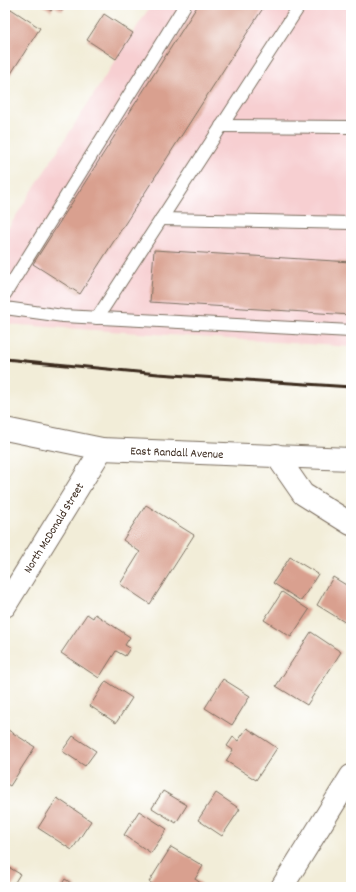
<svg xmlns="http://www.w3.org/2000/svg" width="356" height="892" font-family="Dekko,sans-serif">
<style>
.built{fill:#f7cfd1}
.building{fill:#d9a08f}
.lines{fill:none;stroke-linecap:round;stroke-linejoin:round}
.lane-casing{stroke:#7b6e5f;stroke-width:14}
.street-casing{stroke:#7b6e5f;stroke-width:24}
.lane{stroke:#fff;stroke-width:12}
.street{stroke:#fff;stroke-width:22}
.rail{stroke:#3b2a1e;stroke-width:3}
.labels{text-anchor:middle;stroke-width:3.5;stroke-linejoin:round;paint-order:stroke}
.street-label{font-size:12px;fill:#3b2a1e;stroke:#fff}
</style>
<rect width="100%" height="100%" fill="#fff"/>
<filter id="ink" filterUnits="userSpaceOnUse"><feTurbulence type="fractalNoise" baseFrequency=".025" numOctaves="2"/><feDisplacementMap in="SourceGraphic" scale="8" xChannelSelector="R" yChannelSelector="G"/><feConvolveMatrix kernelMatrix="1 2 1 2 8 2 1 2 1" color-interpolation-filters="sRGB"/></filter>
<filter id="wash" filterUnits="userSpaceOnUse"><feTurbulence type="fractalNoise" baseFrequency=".012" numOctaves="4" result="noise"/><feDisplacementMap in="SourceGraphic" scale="16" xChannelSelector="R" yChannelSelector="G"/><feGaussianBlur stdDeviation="0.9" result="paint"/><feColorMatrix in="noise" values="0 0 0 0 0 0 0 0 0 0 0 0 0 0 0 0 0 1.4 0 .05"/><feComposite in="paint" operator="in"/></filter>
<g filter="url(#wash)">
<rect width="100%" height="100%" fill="#f2edd8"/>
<!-- built -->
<polygon class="built" points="151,5 351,5 351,347 5,324 5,233"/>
<g id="blocks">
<!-- building -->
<g class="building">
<polygon points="43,5 66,5 62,11 54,6 51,11"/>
<polygon points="198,5 265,5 80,294 33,264"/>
<polygon points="11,9 40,28 5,83 5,19"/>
<polygon points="104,14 133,33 116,59 87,40"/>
<polygon points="154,250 351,262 351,315 150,302"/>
<polygon points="146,505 194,535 150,604 120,584 140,552 123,540"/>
<polygon points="290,557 318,574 301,601 273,583"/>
<polygon points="333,577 351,588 351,626 317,605"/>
<polygon points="282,592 309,610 291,637 264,620"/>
<polygon points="87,614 93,618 95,614 130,637 125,645 130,648 125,656 116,651 99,678 61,653"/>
<polygon points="311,632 341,652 307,705 276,686"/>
<polygon points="223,679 250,696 232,725 205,708"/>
<polygon points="106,681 132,698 116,723 90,706"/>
<polygon points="5,728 35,747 10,786 5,783"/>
<polygon points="247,728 277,748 256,780 226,761 233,750 227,746 233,737 238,741"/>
<polygon points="73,736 96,751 85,766 62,751"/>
<polygon points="163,791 187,805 176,823 152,808"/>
<polygon points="216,793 240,809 222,836 198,820"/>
<polygon points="57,798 91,821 72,850 38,828"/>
<polygon points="139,811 167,829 151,853 124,835"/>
<polygon points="171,847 203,866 195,879 202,884 200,887 158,887 149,882"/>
<polygon points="5,865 20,874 12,887 5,887"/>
<polygon points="65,879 77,887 60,887"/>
</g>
</g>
</g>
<g filter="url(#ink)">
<use href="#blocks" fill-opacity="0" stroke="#7b6e5f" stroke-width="1"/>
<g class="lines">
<defs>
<g id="lane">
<polyline points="221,126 351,127"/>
<polyline points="161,219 351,223"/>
<polyline points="5,294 185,5"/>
<polyline points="5,308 63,316 351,331"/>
<polyline points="97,318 300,5"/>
</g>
<g id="street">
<path id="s1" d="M5 429 102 449 351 459"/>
<polyline points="276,455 303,494 351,524"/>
<path id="s2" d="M5 606 102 449"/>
<polyline points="282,887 351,776"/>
</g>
</defs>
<!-- lane casing -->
<use href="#lane" class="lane-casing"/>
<!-- street casing -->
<use href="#street" class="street-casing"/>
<!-- lane -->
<use href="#lane" class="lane"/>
<!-- street -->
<use href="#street" class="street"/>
<!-- rail -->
<polyline class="rail" points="5,359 158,374 351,387"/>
</g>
</g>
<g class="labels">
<!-- street labels -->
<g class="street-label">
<text dy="4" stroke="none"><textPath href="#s1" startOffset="174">East Randall Avenue</textPath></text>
<text dy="4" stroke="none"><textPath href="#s2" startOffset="92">North McDonald Street</textPath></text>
</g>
</g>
<!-- margin -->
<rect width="356" height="892" fill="none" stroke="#fff" stroke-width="20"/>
</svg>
